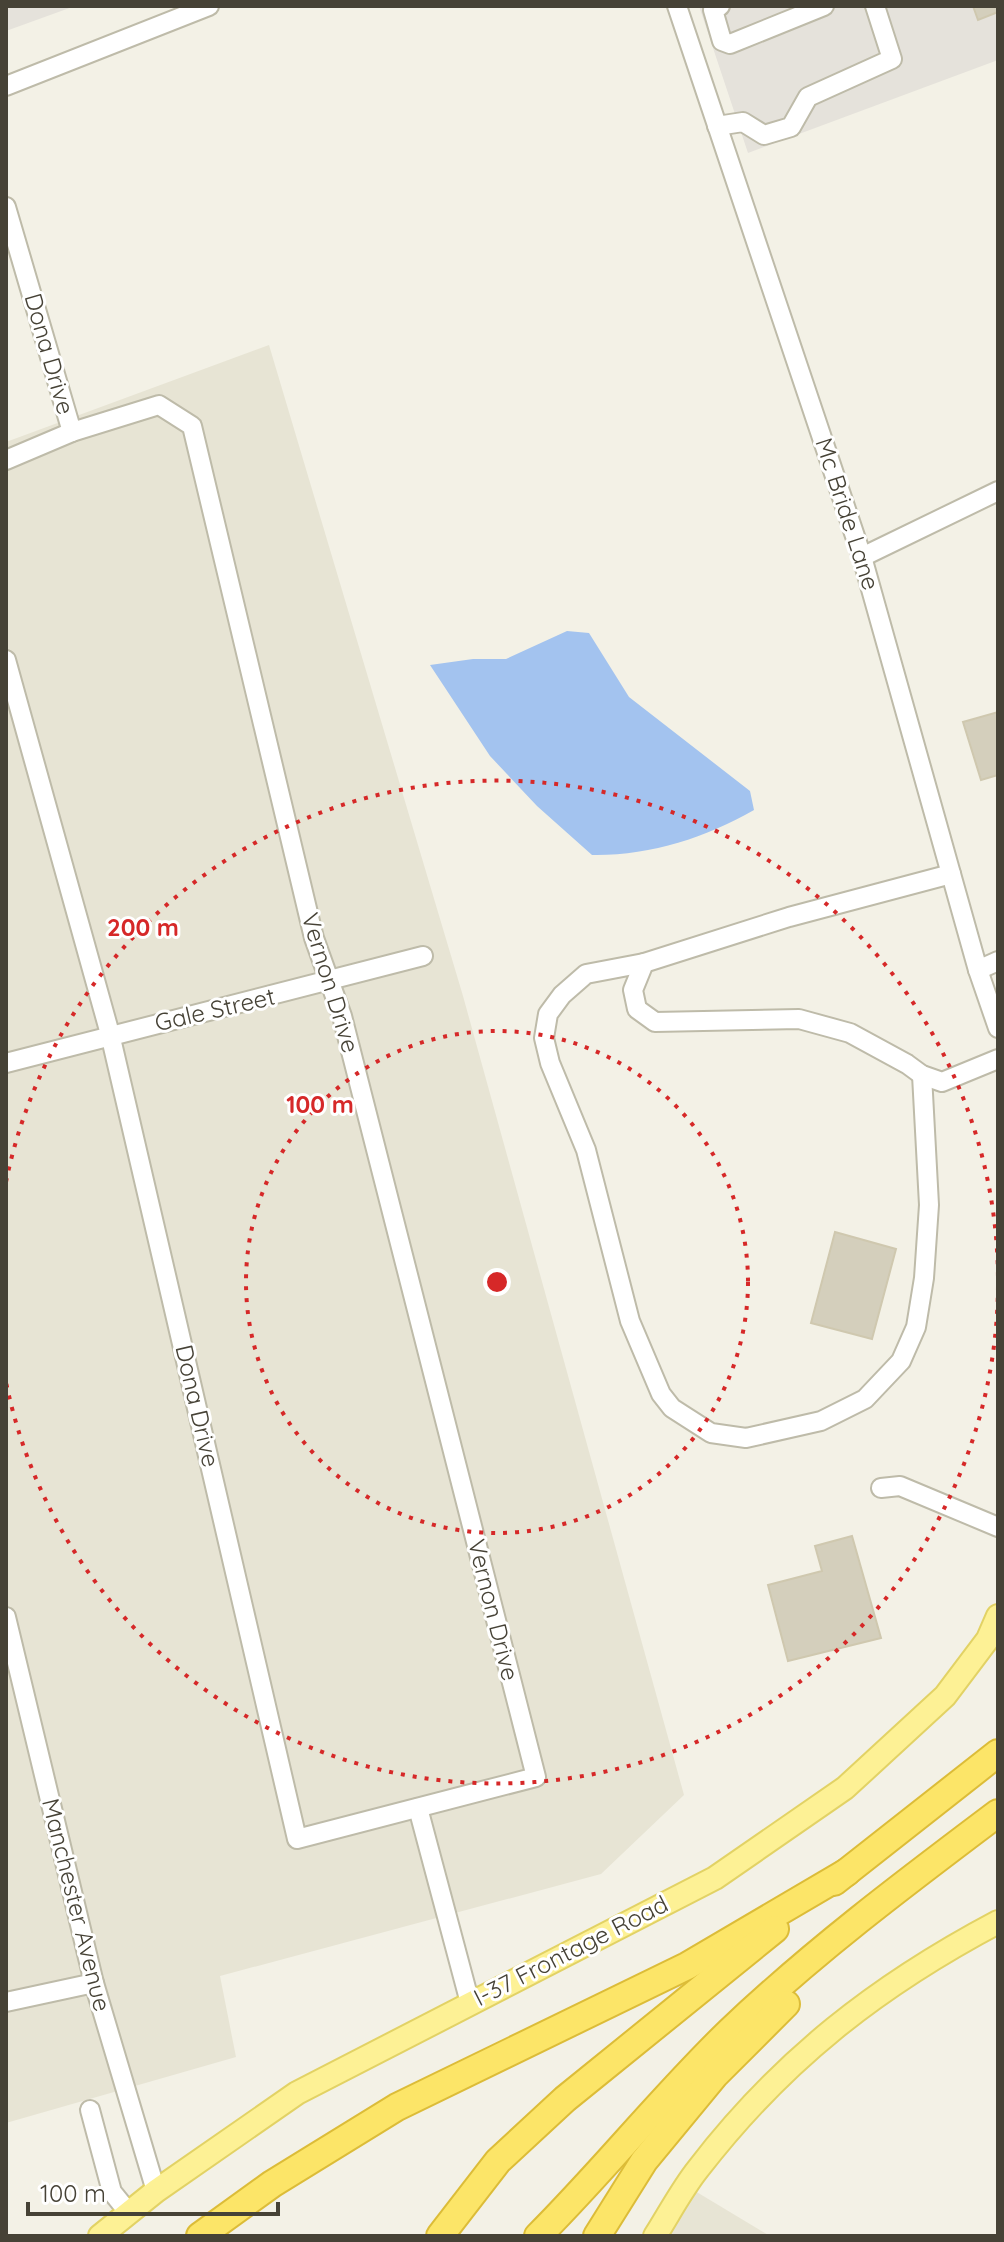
<svg xmlns="http://www.w3.org/2000/svg" width="1004" height="2242" font-family="Quicksand,sans-serif">
<style>
.residential{fill:#e7e4d4}
.industrial{fill:#e5e2db}
.water{fill:#a3c3ef}
.building{fill:#d4cfbc;stroke:#cfc8af;stroke-width:2}
.lines{fill:none;stroke-linecap:round;stroke-linejoin:round}
.minor-casing{stroke:#bebba9;stroke-width:22}
.major-casing{stroke:#e2d265;stroke-width:26}
.highway-casing{stroke:#dcbc38;stroke-width:30}
.minor{stroke:#fff;stroke-width:18}
.major{stroke:#fdf195;stroke-width:22}
.highway{stroke:#fce568;stroke-width:26}
.ring{fill:none;stroke:#d62828;stroke-width:4;stroke-dasharray:4 8}
.labels{text-anchor:middle;stroke-width:6;stroke-linejoin:round;paint-order:stroke}
.street-label{font-size:24px;fill:#464236;stroke:#fff}
.centre{fill:#d62828;stroke:#fff;stroke-width:4}
.ring-label{font-size:24px;text-anchor:middle;font-weight:bold;fill:#d62828;stroke:#fff;stroke-width:6;stroke-linejoin:round;paint-order:stroke}
</style>
<rect width="100%" height="100%" fill="#f3f1e6"/>
<!-- residential -->
<g class="residential">
<polygon points="269,345 463,996 684,1795 601,1874 220,1976 236,2057 6,2123 6,442"/>
<polygon points="695,2191 770,2236 668,2236"/>
</g>
<!-- industrial -->
<g class="industrial">
<polygon points="6,6 75,6 6,31"/>
<polygon points="699,6 998,6 998,60 748,153"/>
</g>
<!-- water -->
<path class="water" d="M567 631 589 633 629 697 750 791 754 810C705 838 649 856 592 855L537 806 490 756 430 665 473 659H506Z"/>
<!-- building -->
<g class="building">
<polygon points="973,6 998,6 998,12 978,20"/>
<polygon points="998,712 998,775 981,780 963,722"/>
<polygon points="835,1232 896,1249 872,1339 811,1323"/>
<polygon points="852,1536 881,1638 788,1661 768,1585 822,1571 815,1546"/>
</g>
<g class="lines">
<defs>
<g id="minor">
<polyline points="677,6 862,557 978,970 998,1028"/>
<polyline points="720,6 713,10 722,41 730,44 824,6"/>
<polyline points="6,86 209,6"/>
<polyline points="717,126 743,122 764,135 791,127 808,97 892,59 875,6"/>
<polyline points="6,207 72,432"/>
<polyline points="6,460 72,432 159,405 192,426 314,938 342,1016 536,1777 297,1839 110,1034 6,660"/>
<polyline points="862,557 998,491"/>
<polyline points="951,874 789,917 644,963 633,990 637,1009 655,1022 799,1019 850,1033 907,1064 922,1075 942,1082 998,1059"/>
<polyline points="644,963 586,974 562,995 548,1014 544,1038 550,1063 586,1150 630,1321 661,1394 672,1408 711,1433 746,1438 821,1421 865,1399 901,1361 916,1327 924,1278 929,1205 922,1075"/>
<polyline points="978,970 998,961"/>
<polyline points="6,1063 423,956"/>
<polyline points="881,1488 900,1486 998,1527"/>
<polyline points="6,1617 94,1983 156,2191"/>
<polyline points="418,1808 470,2003"/>
<polyline points="6,2002 94,1983"/>
<polyline points="90,2110 112,2192 129,2213"/>
</g>
<g id="major">
<polyline points="100,2236 156,2191 297,2093 715,1878 845,1788 945,1696 988,1639 998,1616"/>
<path d="M655 2236C669 2214 682 2189 698 2169 782 2060 877 1986 998 1922"/>
</g>
<g id="highway">
<polyline points="834,1882 998,1753"/>
<polyline points="200,2236 272,2184 397,2107 687,1966 847,1872"/>
<polyline points="440,2236 498,2161 565,2099 775,1929"/>
<path d="M538 2236C604 2170 662 2097 729 2032 813 1952 905 1883 998 1813"/>
<polyline points="597,2236 644,2161 715,2075 786,2004"/>
</g>
</defs>
<!-- minor casing -->
<use href="#minor" class="minor-casing"/>
<!-- major casing -->
<use href="#major" class="major-casing"/>
<!-- highway casing -->
<use href="#highway" class="highway-casing"/>
<!-- minor -->
<use href="#minor" class="minor"/>
<!-- major -->
<use href="#major" class="major"/>
<!-- highway -->
<use href="#highway" class="highway"/>
</g>
<!-- distance rings -->
<g class="ring">
<circle cx="497" cy="1282" r="251"/>
<path d="M998 1286A501 501 0 0 1 6 1382M6 1182A501 501 0 0 1 998 1278"/>
</g>
<g class="labels">
<!-- street labels -->
<g class="street-label">
<text transform="translate(49 354) rotate(74)" y="8">Dona Drive</text>
<text transform="translate(847 514) rotate(72)" y="8">Mc Bride Lane</text>
<text transform="translate(330 983) rotate(73)" y="8">Vernon Drive</text>
<text transform="translate(215 1010) rotate(-13)" y="8">Gale Street</text>
<text transform="translate(197 1406) rotate(77)" y="8">Dona Drive</text>
<text transform="translate(493 1610) rotate(76)" y="8">Vernon Drive</text>
<text transform="translate(76 1905) rotate(76)" y="8">Manchester Avenue</text>
<text transform="translate(571 1951) rotate(-27)" y="8">I-37 Frontage Road</text>
</g>
</g>
<circle cx="497" cy="1282" r="12" class="centre"/>
<g class="ring-label">
<text x="143" y="936">200 m</text>
<text x="320" y="1113">100 m</text>
</g>
<!-- border -->
<rect width="1004" height="2242" fill="none" stroke="#464236" stroke-width="16"/>
<!-- scale -->
<path d="M28 2202v12h250v-12" fill="none" stroke="#464236" stroke-width="4"/>
<text x="40" y="2202" font-size="24" fill="#464236" stroke="#ffffff" stroke-width="6" paint-order="stroke">100 m</text>
</svg>
